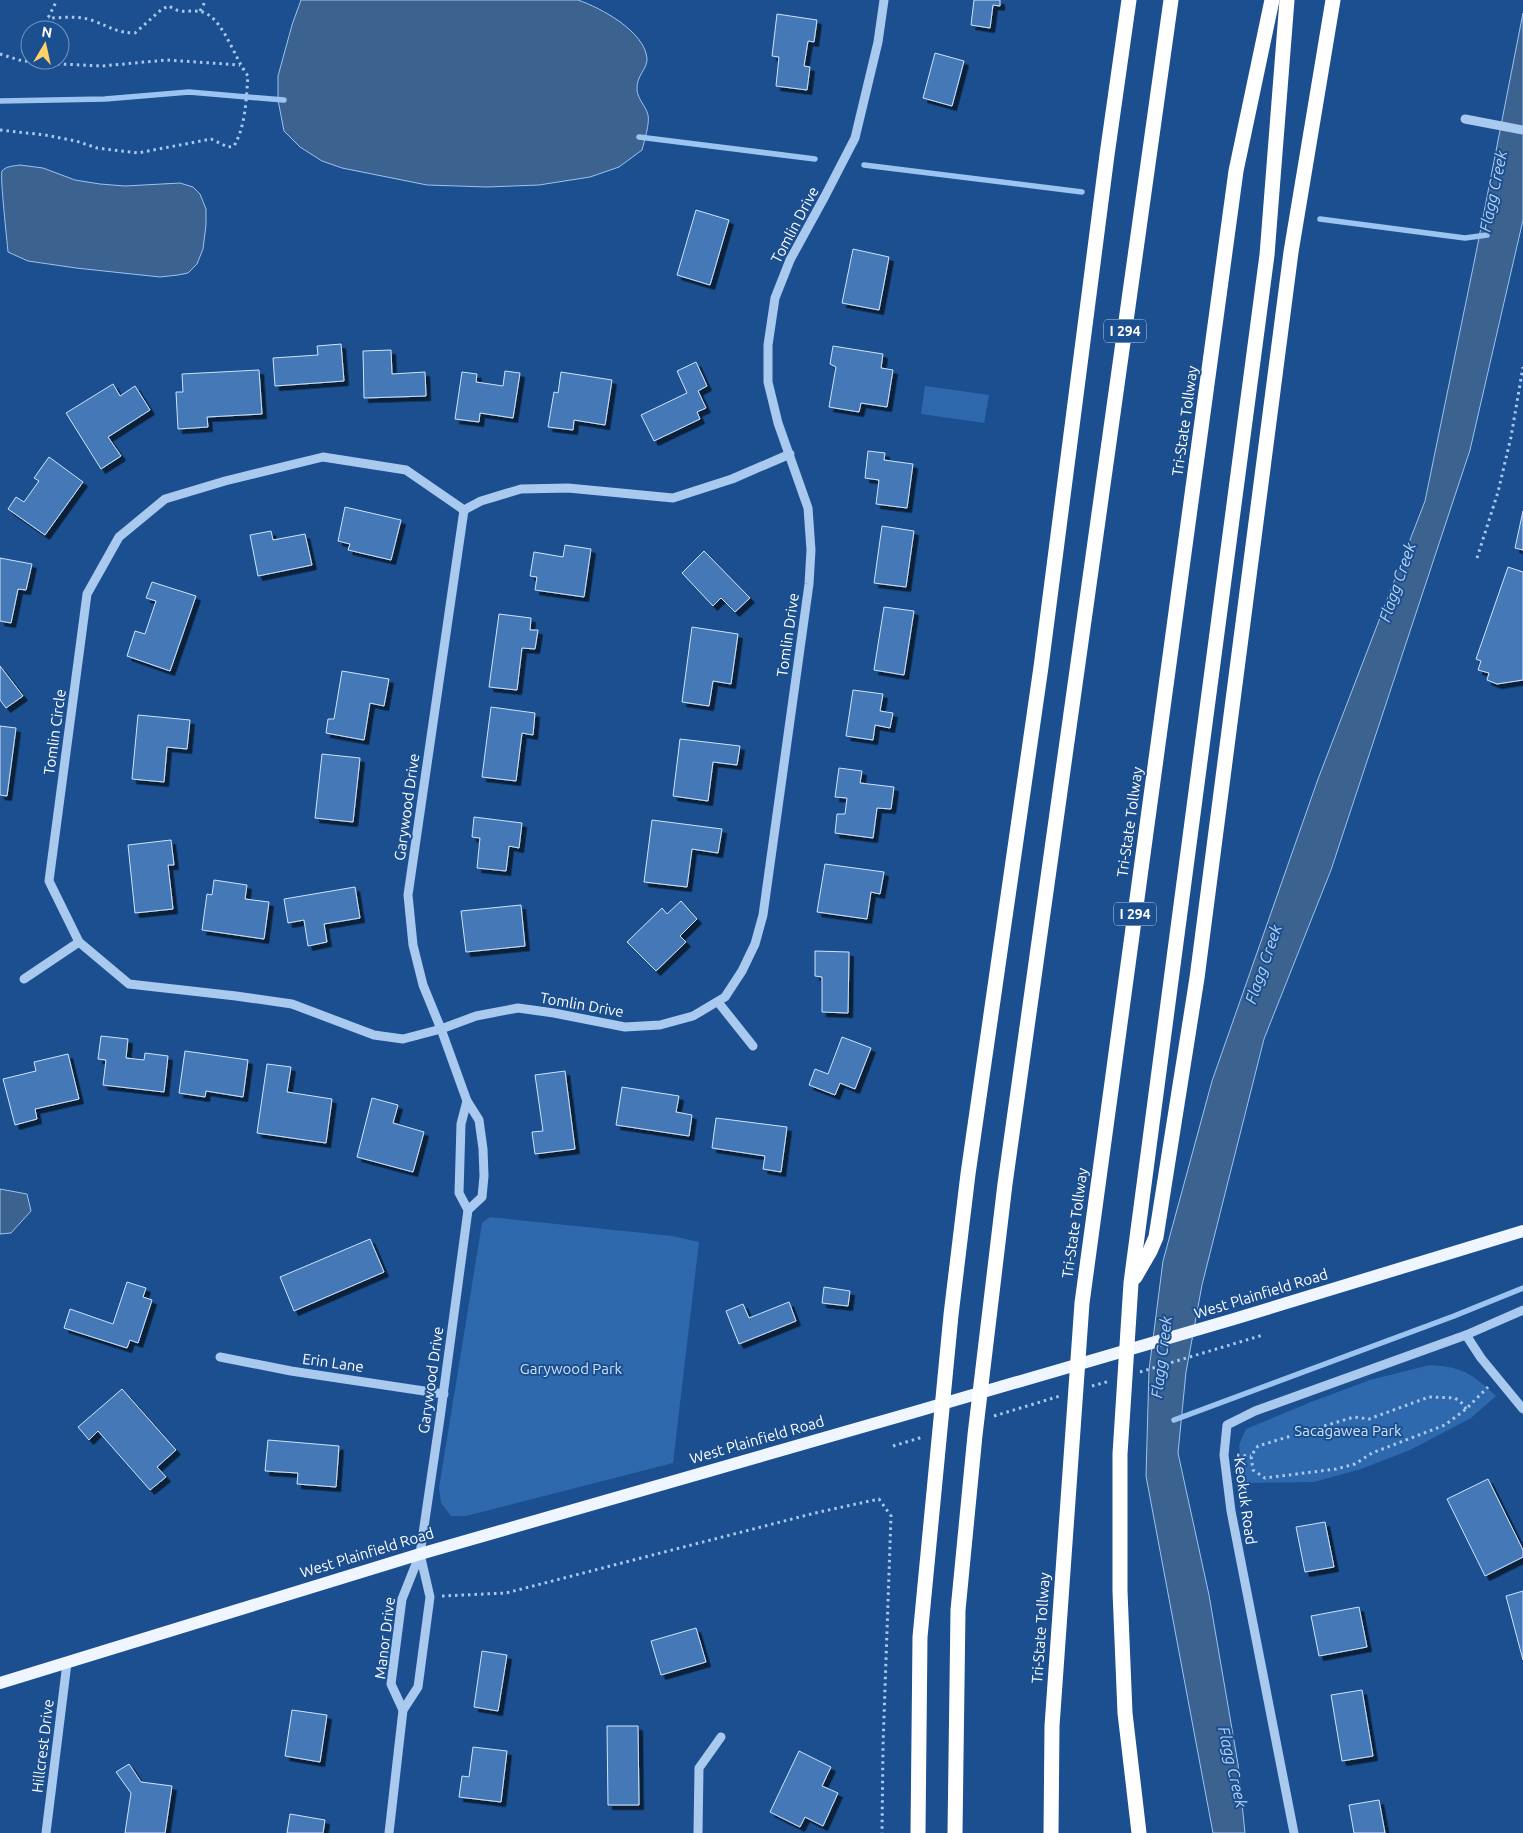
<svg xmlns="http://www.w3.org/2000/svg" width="1523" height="1833" font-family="Ubuntu,sans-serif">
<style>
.green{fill:#2e69ad}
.water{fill:#3c6290;stroke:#9cc4f0}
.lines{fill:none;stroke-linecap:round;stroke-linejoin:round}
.stream{stroke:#9cc4f0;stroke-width:5.5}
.building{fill:#4478b7;stroke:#cfe3fa;filter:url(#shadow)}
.path{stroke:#a9c9ee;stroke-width:3;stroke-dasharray:2.5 4;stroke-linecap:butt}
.minor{stroke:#a9c9ee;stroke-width:9}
.major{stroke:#f0f6ff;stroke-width:12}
.highway{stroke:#fff;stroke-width:15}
.labels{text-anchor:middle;stroke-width:4;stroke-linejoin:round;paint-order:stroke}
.shield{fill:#1b4f8f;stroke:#bbcadd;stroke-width:1}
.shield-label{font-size:14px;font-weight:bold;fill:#fff}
.street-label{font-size:15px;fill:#fff;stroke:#1b4f8f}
.park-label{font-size:15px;fill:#cfe3fa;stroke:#1b4f8f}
.water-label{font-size:16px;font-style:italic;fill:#b5d3f5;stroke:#1b4f8f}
</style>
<defs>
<filter id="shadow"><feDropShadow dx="4.5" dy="4.5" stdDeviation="0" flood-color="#0009"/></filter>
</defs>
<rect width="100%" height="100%" fill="#1b4f8f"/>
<!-- green -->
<g class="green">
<polygon points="925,386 989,395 984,423 921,414"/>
<polygon points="490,1217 672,1236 699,1242 673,1463 466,1516 451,1516 441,1503 439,1488 482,1223"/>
<path d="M1430 1365C1464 1367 1472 1374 1496 1396L1471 1418 1410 1450 1361 1469 1314 1482 1244 1483 1239 1445 1246 1429 1311 1402 1370 1380Z"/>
</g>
<!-- water -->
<g class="water">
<path d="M301 0H578C601 8 644 31 647 58 648 69 636 75 637 90 638 100 646 106 648 115 650 123 644 142 642 150L619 167 590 177 539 185 487 187 427 185 342 168 322 161 300 147 284 131 278 100V76L292 25Z"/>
<polygon points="1523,13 1523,220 1470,450 1331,870 1264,1039 1202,1285 1186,1372 1178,1453 1209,1595 1238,1764 1245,1833 1213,1833 1146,1476 1149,1370 1163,1261 1212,1081 1318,779 1425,501 1475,258"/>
<path d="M20 165 43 168 75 180 100 184 125 186 180 183 193 187 200 194 206 209V225L203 249 197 264 188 273 178 275 160 277 76 268 28 261 8 252C7 240 0 178 2 171 6 166 14 166 20 165Z"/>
<polygon points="0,1189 27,1194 31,1211 11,1233 0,1234"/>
</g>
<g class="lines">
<!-- stream -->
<g class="stream">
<polyline points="0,101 105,99 189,92 284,100"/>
<polyline points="639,137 815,159"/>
<polyline points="864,165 1082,192"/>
<polyline points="1320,219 1465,238 1487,235"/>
<polyline points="1174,1420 1454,1316 1523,1288"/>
</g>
</g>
<!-- building -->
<g class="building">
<polygon points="974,0 1000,0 1000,6 993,5 990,28 971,25"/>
<polygon points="777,14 817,20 814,42 808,41 804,66 810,67 807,90 776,86 779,57 772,56"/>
<polygon points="935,53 964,61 952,106 923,98"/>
<polygon points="696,210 729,220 710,285 677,275"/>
<polygon points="853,249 889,257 879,310 842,303"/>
<polygon points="341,344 344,381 275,386 273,358 318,355 317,346"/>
<polygon points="833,346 883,354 881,368 893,370 887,407 861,403 859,412 829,407 836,367 830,364"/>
<polygon points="391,350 392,374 425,372 426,396 364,398 363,351"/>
<polygon points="696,362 707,386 698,391 706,408 697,412 700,419 654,441 641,415 687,393 677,371"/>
<polygon points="259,370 262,414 207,417 208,427 178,429 176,392 183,392 182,374"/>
<polygon points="505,371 520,373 513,418 480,413 479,422 455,419 462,372 477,374 476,382 503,386"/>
<polygon points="561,372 612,380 605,425 574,420 573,430 548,427 554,392 558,393"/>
<polygon points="113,384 120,396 135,386 150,410 108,437 121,456 101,469 66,413"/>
<polygon points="868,451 885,453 884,460 913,464 907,508 876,504 879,480 865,478"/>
<polygon points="49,457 83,482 45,535 8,509 16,497 24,502 39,481 34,478"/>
<polygon points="345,507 401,520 391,560 348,550 350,544 338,541"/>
<polygon points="1523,511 1523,550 1515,548"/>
<polygon points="882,526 914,531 906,587 874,583"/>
<polygon points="271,531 273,540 305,534 312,565 258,576 250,535"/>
<polygon points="565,545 591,549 584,597 535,590 537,577 530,576 534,552 563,557"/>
<polygon points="704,551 750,598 735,612 721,598 713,606 682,573"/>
<polygon points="0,558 32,564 26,590 18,589 11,623 0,621"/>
<polygon points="1508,567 1523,572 1523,680 1497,684 1487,680 1489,673 1478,670 1481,661 1476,659"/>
<polygon points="152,582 196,596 170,671 127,656 135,631 145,634 156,601 146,598"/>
<polygon points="884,607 914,611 904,675 874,670"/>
<polygon points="499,614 531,618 530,630 538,630 535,649 522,648 517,690 489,687"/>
<polygon points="692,627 738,634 731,684 713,681 709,706 682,702"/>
<polygon points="0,666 23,696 6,708 0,700"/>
<polygon points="342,671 389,679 384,706 370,703 364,740 326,733 328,719 334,719"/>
<polygon points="853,690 883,694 880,711 893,713 890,728 875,725 873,740 846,736"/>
<polygon points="491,707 535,713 533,735 522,733 516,781 482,777"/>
<polygon points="138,715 190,720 187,749 167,747 164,782 132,779"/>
<polygon points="0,726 16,728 7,796 0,795"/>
<polygon points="680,739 740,746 737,765 713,762 708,801 673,796"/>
<polygon points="322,754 360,758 353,822 315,818"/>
<polygon points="839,768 862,771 860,783 894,787 891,809 877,808 873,838 835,833 837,814 845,814 847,798 835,797"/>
<polygon points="474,817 522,823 519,848 509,846 506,871 477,868 480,838 472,837"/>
<polygon points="652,820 722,829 718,853 692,849 687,887 644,882"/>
<polygon points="171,840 174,865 168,865 173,909 135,913 128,845"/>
<polygon points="825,864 884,872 880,894 871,892 867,919 817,912"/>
<polygon points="214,880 247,885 245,899 269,902 264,939 202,930 207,894 212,895"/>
<polygon points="355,887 360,918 324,924 327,942 308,946 304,920 288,923 284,899"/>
<polygon points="681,901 697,919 680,936 686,942 656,971 627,942 662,908 667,914"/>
<polygon points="521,905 525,946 466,952 461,911"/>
<polygon points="815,951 849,952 848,1013 822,1012 822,977 815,976"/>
<polygon points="101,1036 128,1039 126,1058 144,1060 145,1053 168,1056 164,1092 103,1085 106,1060 98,1059"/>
<polygon points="842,1037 871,1048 855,1089 840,1083 835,1095 809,1085 815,1069 828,1074"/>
<polygon points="185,1051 248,1060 243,1097 206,1091 205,1097 179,1093"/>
<polygon points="68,1054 79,1099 35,1109 37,1119 15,1125 3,1079 36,1071 34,1062"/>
<polygon points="267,1064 291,1067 287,1092 332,1099 326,1143 257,1133"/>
<polygon points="565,1071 575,1149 535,1154 532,1132 543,1131 535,1075"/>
<polygon points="622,1087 679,1096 676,1112 692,1115 689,1136 616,1125"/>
<polygon points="372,1098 398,1105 393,1123 424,1132 413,1172 357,1157"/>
<polygon points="716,1118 787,1127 781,1172 763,1169 765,1156 712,1148"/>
<polygon points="370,1239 384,1272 294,1311 280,1277"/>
<polygon points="127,1282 146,1288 143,1297 152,1300 138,1343 130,1340 127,1348 64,1328 70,1309 113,1324"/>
<polygon points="824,1287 850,1291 848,1306 822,1303"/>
<polygon points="789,1302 796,1321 739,1344 726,1311 743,1304 749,1318"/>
<polygon points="122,1389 176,1450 157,1467 166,1477 150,1490 98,1431 89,1440 78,1427"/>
<polygon points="268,1440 339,1446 336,1487 297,1484 298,1473 265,1471"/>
<polygon points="1488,1479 1523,1550 1523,1557 1485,1576 1447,1499"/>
<polygon points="1325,1522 1334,1567 1305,1572 1296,1527"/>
<polygon points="1523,1591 1523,1660 1506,1596"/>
<polygon points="1359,1607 1367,1647 1319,1656 1311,1616"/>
<polygon points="696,1628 706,1662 661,1675 651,1641"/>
<polygon points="482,1651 507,1655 498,1711 474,1707"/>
<polygon points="1362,1690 1373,1756 1342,1761 1331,1695"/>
<polygon points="292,1710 327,1715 320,1762 285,1756"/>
<polygon points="607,1726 638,1726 639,1805 608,1805"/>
<polygon points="473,1747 507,1751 501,1802 459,1797 462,1776 469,1777"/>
<polygon points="799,1751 831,1767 822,1786 838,1793 823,1826 805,1817 800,1827 770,1812"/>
<polygon points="129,1764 141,1782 172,1786 165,1833 125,1833 131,1793 116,1772"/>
<polygon points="1379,1800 1385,1833 1354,1833 1349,1805"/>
<polygon points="290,1814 325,1820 323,1833 287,1833"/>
</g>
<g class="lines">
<!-- path -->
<g class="path">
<polyline points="200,11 206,0"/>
<polyline points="45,30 48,18 57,0"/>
<polyline points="0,54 19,60 39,63 102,66 167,60 240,65"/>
<path d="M0 130 45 135 76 141 97 148 138 153 211 139 228 147 234 146C246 125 246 99 248 76 235 59 225 24 207 14 199 9 189 12 180 11 176 10 172 8 169 6L162 9 135 33C118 33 110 27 94 21 79 15 63 18 48 18"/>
<polyline points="1477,558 1498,492 1511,437 1523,367"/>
<polyline points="1140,1372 1263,1335"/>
<polyline points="1092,1386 1110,1381"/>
<polyline points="1466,1409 1463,1404 1455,1398 1429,1397 1369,1419 1354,1417 1258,1446 1251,1456 1253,1470 1265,1478 1336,1469 1355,1464 1372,1453 1445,1425 1466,1409 1488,1387"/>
<polyline points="994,1416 1060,1396"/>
<polyline points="893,1446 923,1437"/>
<polyline points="1237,1455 1251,1456"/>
<polyline points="442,1596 506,1593 815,1513 879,1499 891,1516 883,1746 882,1833"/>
</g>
<!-- minor -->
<g class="minor">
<polyline points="1465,119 1523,130"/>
<polyline points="790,454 732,479 673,498 568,488 521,489 481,501 464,510 406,470 323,457 225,481 165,499 119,537 87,594 49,881 79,942 129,984 236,996 292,1004 374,1035 403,1039 441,1029 476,1016 518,1008 554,1013 625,1027 660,1025 693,1016 725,997 742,971 755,944 763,915 809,584 811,550 808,508 778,423 768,382 768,345 775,298 790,260 825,196 855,138 878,42 884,0"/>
<polyline points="464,510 408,895 413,945 423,985 441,1029 467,1101 479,1120 483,1149 484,1176 482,1197 468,1210"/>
<polyline points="24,979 79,942"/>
<polyline points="718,1002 753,1046"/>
<polyline points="1466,1335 1481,1358 1523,1409"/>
<polyline points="220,1357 291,1371 444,1394"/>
<polyline points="403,1710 391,1684 402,1599 420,1554 440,1418 468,1210 459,1193 461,1124 467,1101"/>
<polyline points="46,1833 67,1663"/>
<polyline points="389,1833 403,1710 418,1687 430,1597 420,1554"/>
<polyline points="698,1833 699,1768 721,1737"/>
<polyline points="1294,1833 1231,1511 1224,1455 1227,1425 1255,1411 1466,1335 1523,1310"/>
</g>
<!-- major -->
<polyline class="major" points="0,1683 420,1554 911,1413 1234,1319 1523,1231"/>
<!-- highway -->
<g class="highway">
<polyline points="1135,1277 1150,1251 1156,1237 1197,978 1291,252 1333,0"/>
<polyline points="918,1833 920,1637 951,1315 968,1174 1041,667 1107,155 1129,0"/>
<polyline points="955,1833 958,1610 975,1435 1005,1184 1171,0"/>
<polyline points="1051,1833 1052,1726 1082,1303 1236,171 1272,0"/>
<polyline points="1139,1833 1125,1713 1120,1591 1120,1454 1131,1283 1267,255 1287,0"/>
</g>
</g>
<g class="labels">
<!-- shield labels -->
<g class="shield">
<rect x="1104" y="319.5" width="42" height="23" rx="4"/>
<rect x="1114" y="902.5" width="42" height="23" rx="4"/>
</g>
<g class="shield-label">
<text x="1125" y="336">I 294</text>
<text x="1135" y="919">I 294</text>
</g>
<!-- street labels -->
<g class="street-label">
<text transform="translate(795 225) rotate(-62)" y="5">Tomlin Drive</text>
<text transform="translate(1185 421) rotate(-82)" y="5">Tri-State Tollway</text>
<text transform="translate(788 635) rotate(-82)" y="5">Tomlin Drive</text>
<text transform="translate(55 732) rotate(-82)" y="5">Tomlin Circle</text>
<text transform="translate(407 807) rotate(-82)" y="5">Garywood Drive</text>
<text transform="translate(1130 822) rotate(-82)" y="5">Tri-State Tollway</text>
<text transform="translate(582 1005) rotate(10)" y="5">Tomlin Drive</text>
<text transform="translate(1075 1223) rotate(-82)" y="5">Tri-State Tollway</text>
<text transform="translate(1261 1294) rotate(-17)" y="5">West Plainfield Road</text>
<text transform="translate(333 1363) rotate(8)" y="5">Erin Lane</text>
<text transform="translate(431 1380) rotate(-82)" y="5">Garywood Drive</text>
<text transform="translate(757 1440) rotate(-16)" y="5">West Plainfield Road</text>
<text transform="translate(1245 1501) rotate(82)" y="5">Keokuk Road</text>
<text transform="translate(367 1553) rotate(-17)" y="5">West Plainfield Road</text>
<text transform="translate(1041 1628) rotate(-86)" y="5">Tri-State Tollway</text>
<text transform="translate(385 1638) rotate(-83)" y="5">Manor Drive</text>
<text transform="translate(43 1746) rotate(-83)" y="5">Hillcrest Drive</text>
</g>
<!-- park labels -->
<g class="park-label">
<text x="571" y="1374">Garywood Park</text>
<text x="1348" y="1436">Sacagawea Park</text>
</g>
<!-- water labels -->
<g class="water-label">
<text transform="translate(1493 191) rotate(-78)" y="6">Flagg Creek</text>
<text transform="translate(1397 582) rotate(-71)" y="6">Flagg Creek</text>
<text transform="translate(1263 964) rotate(-71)" y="6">Flagg Creek</text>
<text transform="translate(1161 1357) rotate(-83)" y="6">Flagg Creek</text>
<text transform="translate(1233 1767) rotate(77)" y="6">Flagg Creek</text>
</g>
</g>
<!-- north arrow -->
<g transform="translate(45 45) rotate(9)"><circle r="24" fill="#1b4f8f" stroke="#7695bc"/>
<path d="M0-4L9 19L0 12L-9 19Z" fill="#ffd166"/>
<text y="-8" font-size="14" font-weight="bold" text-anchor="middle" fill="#ffffff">N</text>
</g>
</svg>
